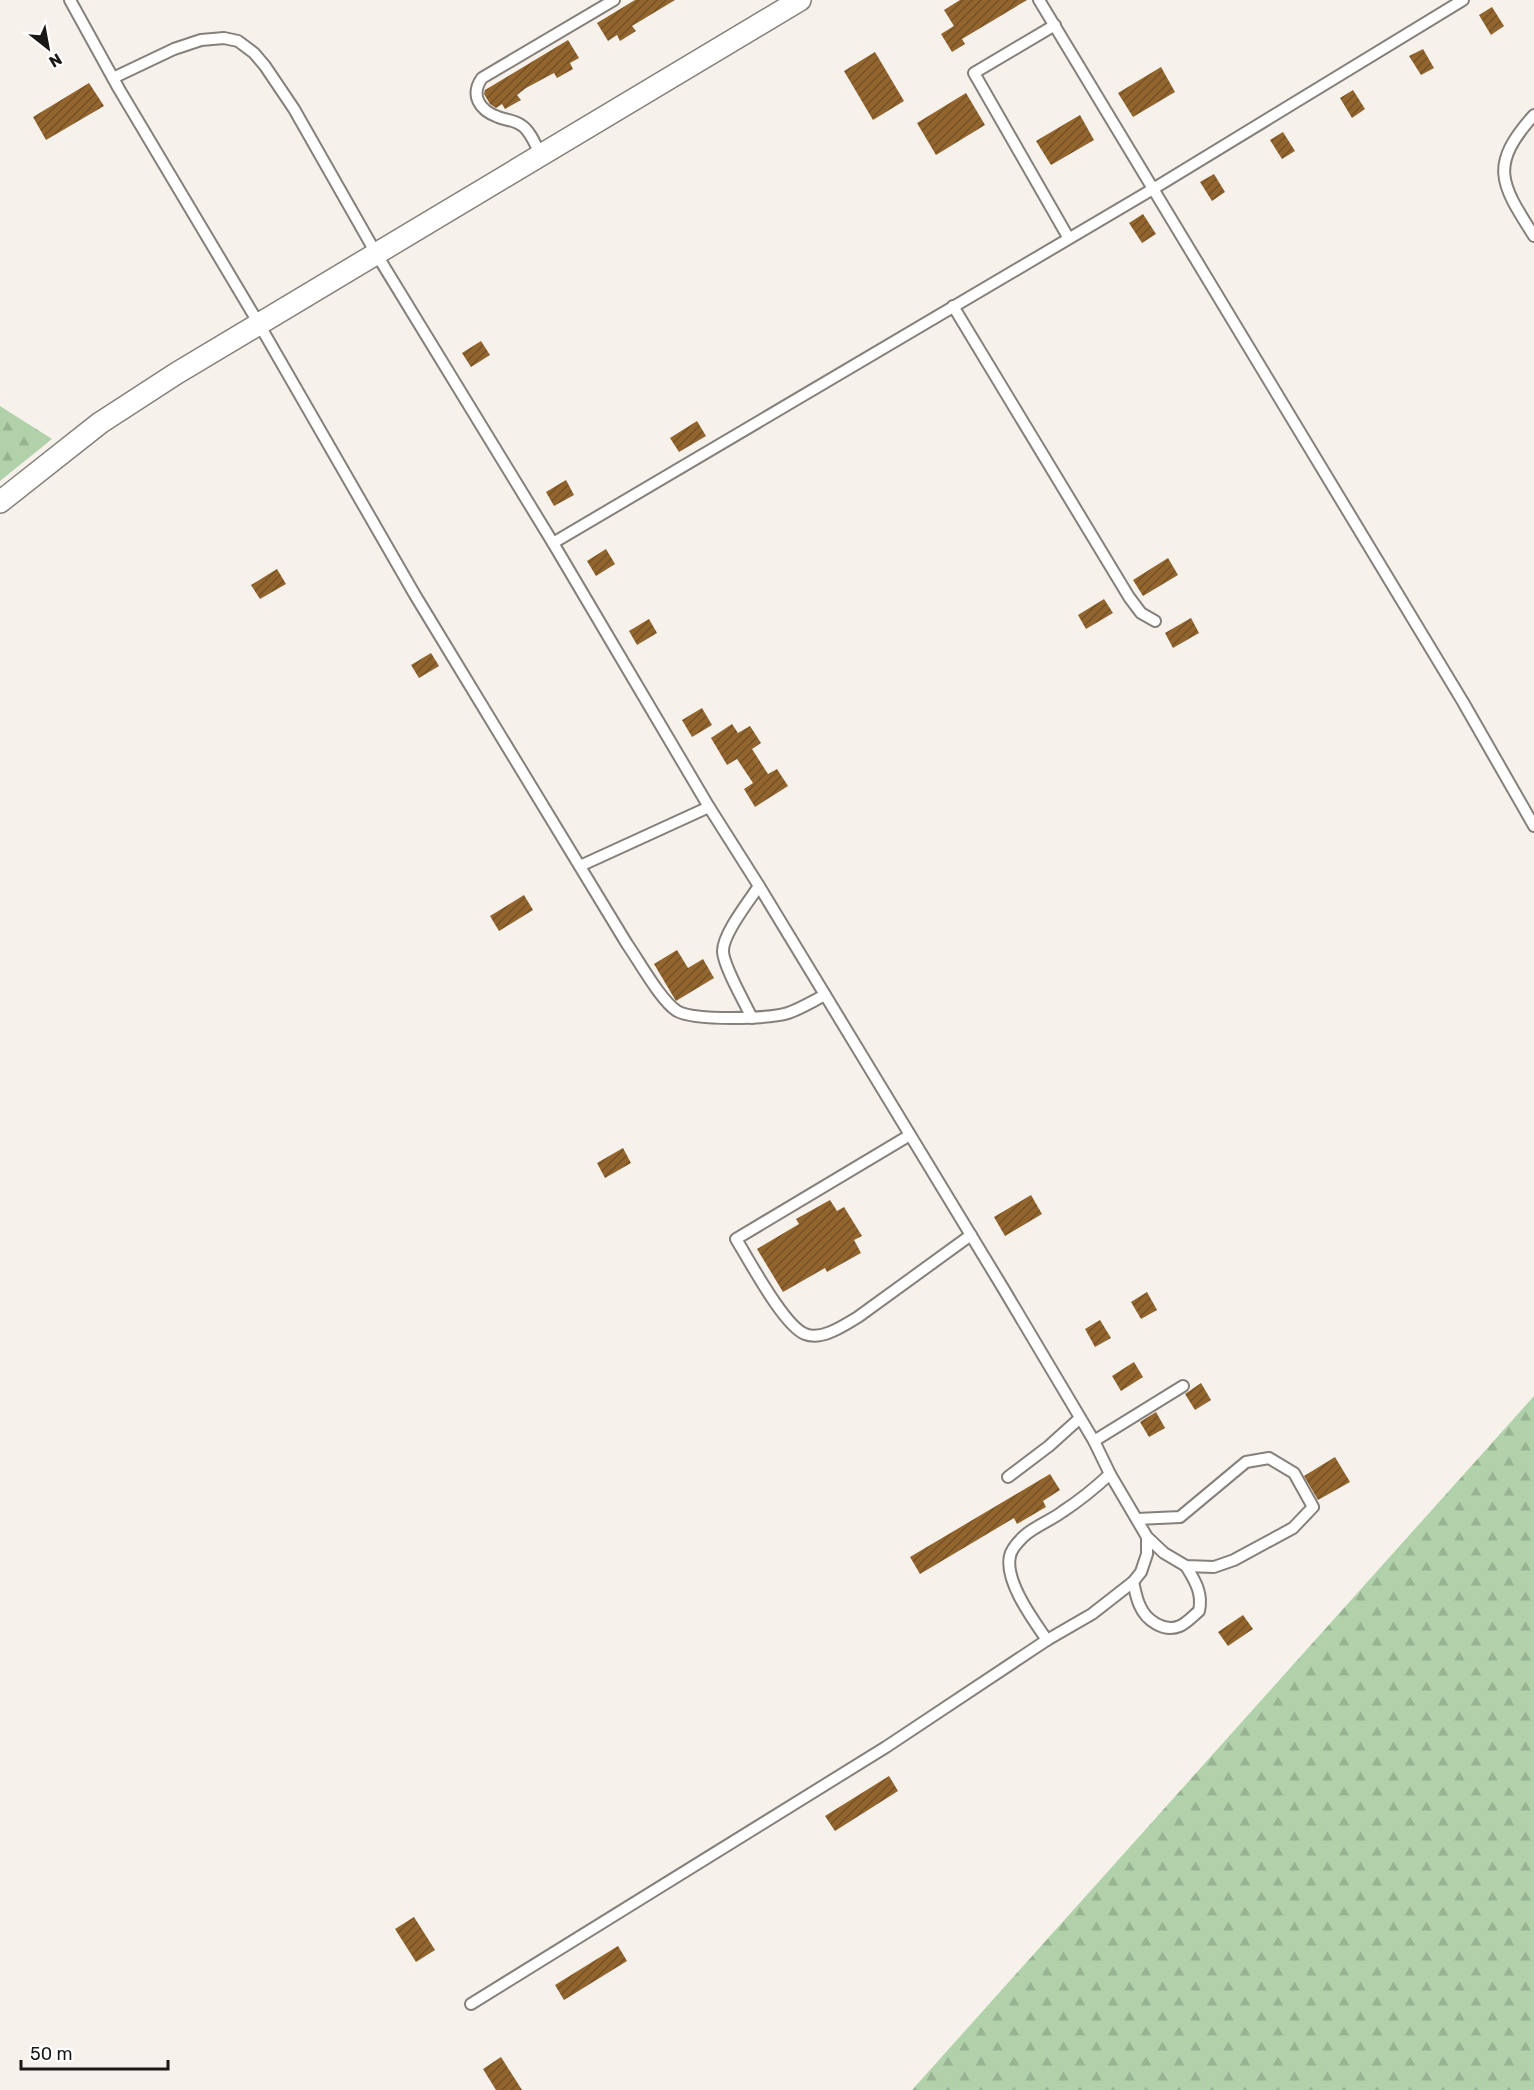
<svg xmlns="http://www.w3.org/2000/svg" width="1534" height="2090" font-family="Rubik,sans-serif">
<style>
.forest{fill:url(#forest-firs)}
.building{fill:url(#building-hatch)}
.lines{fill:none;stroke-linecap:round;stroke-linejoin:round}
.service-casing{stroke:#85807a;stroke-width:14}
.minor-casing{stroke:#85807a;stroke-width:24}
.service{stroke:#fff;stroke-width:10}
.minor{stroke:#fff;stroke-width:21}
</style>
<defs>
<pattern id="forest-firs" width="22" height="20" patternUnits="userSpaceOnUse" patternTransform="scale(1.5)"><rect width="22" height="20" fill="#b1d1aa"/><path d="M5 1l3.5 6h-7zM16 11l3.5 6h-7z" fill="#98b392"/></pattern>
<pattern id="building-hatch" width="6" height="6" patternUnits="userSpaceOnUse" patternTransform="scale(1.5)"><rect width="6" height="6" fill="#92642e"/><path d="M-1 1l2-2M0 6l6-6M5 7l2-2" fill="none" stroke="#765126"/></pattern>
</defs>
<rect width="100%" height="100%" fill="#f7f1eb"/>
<!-- forest -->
<g class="forest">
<polygon points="0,406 52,439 0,481"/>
<polygon points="1534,1396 1534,2090 912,2090"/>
</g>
<!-- building -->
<g class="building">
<polygon points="635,0 675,0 632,26 636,31 620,41 617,35 608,41 597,23"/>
<polygon points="960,0 1027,0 962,39 965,44 952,52 941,34 954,26 944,10"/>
<polygon points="1492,7 1504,26 1491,35 1479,15"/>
<polygon points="568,40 579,58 570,63 573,69 557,78 554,73 526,88 517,95 521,100 505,109 502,104 496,108 490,104 484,94 485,90"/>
<polygon points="1423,49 1434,68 1421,75 1409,56"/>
<polygon points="875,52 904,101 873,120 844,71"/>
<polygon points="1161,67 1175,92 1133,117 1118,93"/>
<polygon points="89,83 104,106 46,140 33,117"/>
<polygon points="1353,90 1365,109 1352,118 1340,98"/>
<polygon points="966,93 985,125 936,155 917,123"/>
<polygon points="1080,115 1094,140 1051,165 1036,141"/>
<polygon points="1283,132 1295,151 1282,159 1270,140"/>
<polygon points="1214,174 1225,192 1212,201 1200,182"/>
<polygon points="1143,214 1156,234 1142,243 1129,223"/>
<polygon points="481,341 490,355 471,367 462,353"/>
<polygon points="697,421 706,436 679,452 670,438"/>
<polygon points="566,480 574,495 554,506 546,492"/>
<polygon points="606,549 615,564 596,576 587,561"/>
<polygon points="1168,558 1178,575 1143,596 1133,580"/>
<polygon points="277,569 286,584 260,599 251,585"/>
<polygon points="1104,599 1113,613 1086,629 1078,615"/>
<polygon points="1191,618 1199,633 1173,648 1165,633"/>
<polygon points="649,619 657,633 637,645 629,631"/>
<polygon points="431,653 439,666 419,678 411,665"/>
<polygon points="702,708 712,725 692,737 682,720"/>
<polygon points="732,724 738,733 750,726 761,743 752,749 768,774 777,769 788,786 755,807 744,789 753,783 737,759 727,765 711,738"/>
<polygon points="524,895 533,910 499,931 490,916"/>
<polygon points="677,950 688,968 703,959 714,978 676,1001 654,964"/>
<polygon points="623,1148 631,1163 605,1178 597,1163"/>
<polygon points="1031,1195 1042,1214 1005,1236 994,1217"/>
<polygon points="830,1200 837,1211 844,1207 862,1236 854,1240 861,1253 827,1272 825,1268 783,1292 757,1249 799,1224 796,1219"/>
<polygon points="1147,1292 1157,1310 1141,1319 1131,1302"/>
<polygon points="1100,1320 1111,1338 1095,1347 1085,1329"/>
<polygon points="1134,1362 1143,1377 1121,1391 1112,1376"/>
<polygon points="1201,1383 1211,1400 1195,1410 1185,1394"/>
<polygon points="1156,1412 1165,1428 1149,1437 1140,1422"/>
<polygon points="1335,1457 1350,1482 1318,1500 1304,1476"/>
<polygon points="1050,1474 1060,1490 1043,1501 1046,1507 1017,1524 1014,1518 920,1574 910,1557"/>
<polygon points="1243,1615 1253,1629 1228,1646 1218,1632"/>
<polygon points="889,1776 898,1791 835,1831 825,1816"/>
<polygon points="414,1917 435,1950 416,1962 395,1929"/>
<polygon points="618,1946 627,1961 564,2000 555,1985"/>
<polygon points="501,2057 522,2090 496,2090 483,2069"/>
</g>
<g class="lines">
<defs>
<g id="service">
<path d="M70 0 119 89 259 324 415 595 627 944C639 961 661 1001 677 1011 695 1021 768 1019 788 1013 800 1009 813 1001 825 995"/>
<polyline points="1039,0 1463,702 1534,826"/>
<polyline points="1055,25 974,73 1068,237"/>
<polyline points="113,78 174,49 201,40 224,38 238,41 254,53 265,66 294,109 377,255 553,543 709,807 759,886 1003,1288 1094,1441 1110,1474 1147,1537 1164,1553 1186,1566 1214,1567 1234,1560 1293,1528 1313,1507 1294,1473 1269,1458 1246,1462 1180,1517 1137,1519"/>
<path d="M1534 115C1488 166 1501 184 1534 236"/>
<path d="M541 156C536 146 530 130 521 125 514 120 505 120 498 117 479 110 470 95 482 78L614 0"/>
<polyline points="953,306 1129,597 1141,613 1155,621"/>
<polyline points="553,543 1153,189 1463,0"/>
<polyline points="580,866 709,807"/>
<path d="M752 1018C745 1003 724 967 723 952 722 935 749 901 759 886"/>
<path d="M910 1135 736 1239C749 1260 784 1326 805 1334 822 1341 844 1325 858 1317L971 1235"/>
<polyline points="1094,1441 1183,1386"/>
<polyline points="1008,1477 1049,1446 1080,1418"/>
<path d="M1133 1582C1135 1589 1136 1598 1140 1606 1146 1620 1164 1633 1180 1626 1187 1623 1193 1616 1199 1611 1203 1593 1195 1581 1186 1566"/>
<path d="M1047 1640C1034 1621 1004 1581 1010 1556 1011 1550 1018 1542 1023 1537 1033 1527 1050 1521 1062 1512 1079 1501 1095 1488 1110 1474"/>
<polyline points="471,2004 886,1747 1047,1640 1092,1614 1133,1582 1141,1572 1147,1554 1147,1537"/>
</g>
<polyline id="minor" points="0,502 100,423 177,373 800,0"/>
</defs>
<!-- service casing -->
<use href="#service" class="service-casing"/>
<!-- minor casing -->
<use href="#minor" class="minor-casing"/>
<!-- service -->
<use href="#service" class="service"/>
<!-- minor -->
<use href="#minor" class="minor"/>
</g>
<!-- north arrow -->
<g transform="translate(48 48) rotate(149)" stroke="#ffffff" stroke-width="4.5" paint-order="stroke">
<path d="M0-4.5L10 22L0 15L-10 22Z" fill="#1a1816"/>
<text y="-9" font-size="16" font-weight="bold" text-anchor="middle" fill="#1a1816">N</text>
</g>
<!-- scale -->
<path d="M21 2060v9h147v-9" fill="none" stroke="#1a1816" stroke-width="3"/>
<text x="30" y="2060" font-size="18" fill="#1a1816" stroke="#ffffff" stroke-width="4.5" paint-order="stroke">50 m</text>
</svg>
